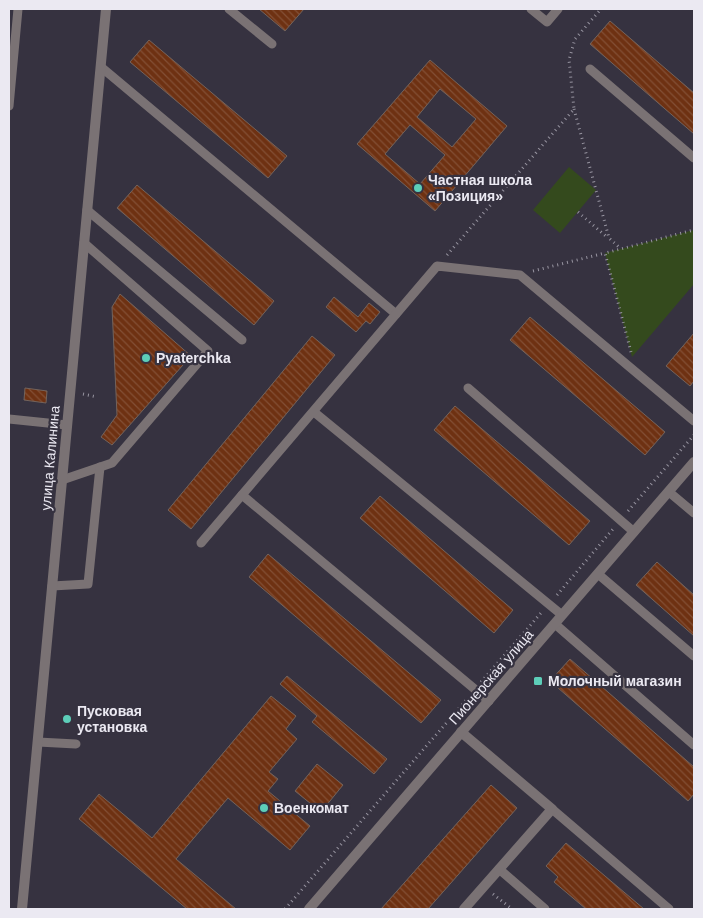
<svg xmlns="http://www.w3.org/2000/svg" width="703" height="918" font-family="Helvetica,sans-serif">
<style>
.park{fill:#344a1d}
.building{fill:url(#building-back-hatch);stroke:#73635c;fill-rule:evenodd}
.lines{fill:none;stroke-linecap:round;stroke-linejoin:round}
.path{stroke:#9895a1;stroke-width:3;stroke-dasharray:1 4;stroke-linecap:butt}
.service{stroke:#7a7274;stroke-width:9}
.minor{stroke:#7a7274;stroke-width:10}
.tertiary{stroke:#7a7274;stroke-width:10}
.poi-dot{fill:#5dceb9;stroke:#363240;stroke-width:2}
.labels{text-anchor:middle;stroke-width:4.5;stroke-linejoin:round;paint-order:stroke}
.poi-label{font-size:14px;font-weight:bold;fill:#ebe9f2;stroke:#363240;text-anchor:start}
.street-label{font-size:14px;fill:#ebe9f2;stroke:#363240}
</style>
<defs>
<pattern id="building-back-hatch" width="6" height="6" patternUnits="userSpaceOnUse" patternTransform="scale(1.25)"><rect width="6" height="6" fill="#6e3112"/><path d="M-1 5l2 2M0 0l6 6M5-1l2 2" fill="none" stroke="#834f35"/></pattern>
</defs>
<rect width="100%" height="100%" fill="#363240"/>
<!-- park -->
<g class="park">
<polygon points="569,167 596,190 560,233 533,210"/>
<polygon points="694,230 694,284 632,357 605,253"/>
</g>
<!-- building -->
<g class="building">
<polygon points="259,9 304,9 285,31"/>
<polygon points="610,21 694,93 694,134 590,44"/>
<polygon points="149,40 287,156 268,178 130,62"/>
<path d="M430 60 507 126 435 211 357 144ZM440 89 476 119 452 147 417 117ZM410 125 445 155 420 184 385 154Z"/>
<polygon points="137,185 274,301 254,325 117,208"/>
<polygon points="120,294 191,356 112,445 101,437 117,415 112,307"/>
<polygon points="334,297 358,317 369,303 380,312 370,324 366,321 356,332 326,307"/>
<polygon points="530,317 665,432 645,455 510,340"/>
<polygon points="694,333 694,381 690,386 666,366"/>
<polygon points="312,336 335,355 191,529 168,510"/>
<polygon points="25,388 47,391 46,403 24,400"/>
<polygon points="455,406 590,521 569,545 434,430"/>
<polygon points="380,496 513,610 494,633 360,518"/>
<polygon points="268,554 441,700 421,723 249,577"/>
<polygon points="657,562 694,595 694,636 636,585"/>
<polygon points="570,659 694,767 694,794 688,801 550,681"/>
<polygon points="287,676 387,759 374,774 312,722 317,716 280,684"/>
<polygon points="271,696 296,716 286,729 297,739 269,772 278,779 268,791 310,826 290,850 228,798 176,859 236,909 187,909 79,819 99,794 152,838"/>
<polygon points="317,764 343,785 321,812 295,791"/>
<polygon points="491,785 517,808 428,909 381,909"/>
<polygon points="566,843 644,909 586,909 554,882 558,877 546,866"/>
</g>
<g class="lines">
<!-- path -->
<g class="path">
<polyline points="574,109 609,238 621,249"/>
<polyline points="578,212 608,238"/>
<polyline points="447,255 574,109 569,60 575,39 601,9"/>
<polyline points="533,271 605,253"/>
<polyline points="631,352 605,253 694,230"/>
<polyline points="83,394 97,397"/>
<polyline points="628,511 694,435"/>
<polyline points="557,595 613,529"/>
<polyline points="481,682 541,613"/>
<polyline points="493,894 512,909"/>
<polyline points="285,909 468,698"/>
</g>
<!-- service -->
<g class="service">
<polyline points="229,9 272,44"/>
<polyline points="531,9 547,22 558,9"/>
<polyline points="101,67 396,314"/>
<polyline points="590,69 694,158"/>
<polyline points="9,106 18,9"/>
<polyline points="87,210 242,340"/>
<polyline points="468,388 634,532"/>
<polyline points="314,412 562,615"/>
<polyline points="9,419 67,425"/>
<polyline points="62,480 112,463 208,351 84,243"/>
<polyline points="669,492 694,513"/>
<polyline points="242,495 489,701"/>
<polyline points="201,543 437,266 520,275 694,421"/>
<polyline points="598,574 694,656"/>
<polyline points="52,586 88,584 100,467"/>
<polyline points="555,624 694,745"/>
<polyline points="38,742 76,744"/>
<polyline points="552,809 669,909"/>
<polyline points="499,869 545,909"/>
</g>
<!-- minor -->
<polyline class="minor" points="461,732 552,809 464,909"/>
<!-- tertiary -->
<g class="tertiary">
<polyline points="22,909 106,9"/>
<polyline points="309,909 694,462"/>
</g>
</g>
<!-- markers -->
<g class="poi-dot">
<circle cx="418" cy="188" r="5"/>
<circle cx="146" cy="358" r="5"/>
<rect x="533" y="676" width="10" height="10" rx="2.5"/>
<circle cx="67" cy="719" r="5"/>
<circle cx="264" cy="808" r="5"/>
</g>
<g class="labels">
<!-- poi labels -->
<g class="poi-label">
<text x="428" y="185">Частная школа<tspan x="428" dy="16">«Позиция»</tspan></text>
<text x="156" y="363">Pyaterchka</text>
<text x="548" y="686">Молочный магазин</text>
<text x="77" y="716">Пусковая<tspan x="77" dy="16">установка</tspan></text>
<text x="274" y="813">Военкомат</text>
</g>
<!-- street labels -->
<g class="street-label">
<text transform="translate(50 458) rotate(-85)" y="5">улица Калинина</text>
<text transform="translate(491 677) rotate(-49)" y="5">Пионерская улица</text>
</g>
</g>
<!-- border -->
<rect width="703" height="918" fill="none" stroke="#ebe9f2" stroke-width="20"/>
</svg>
